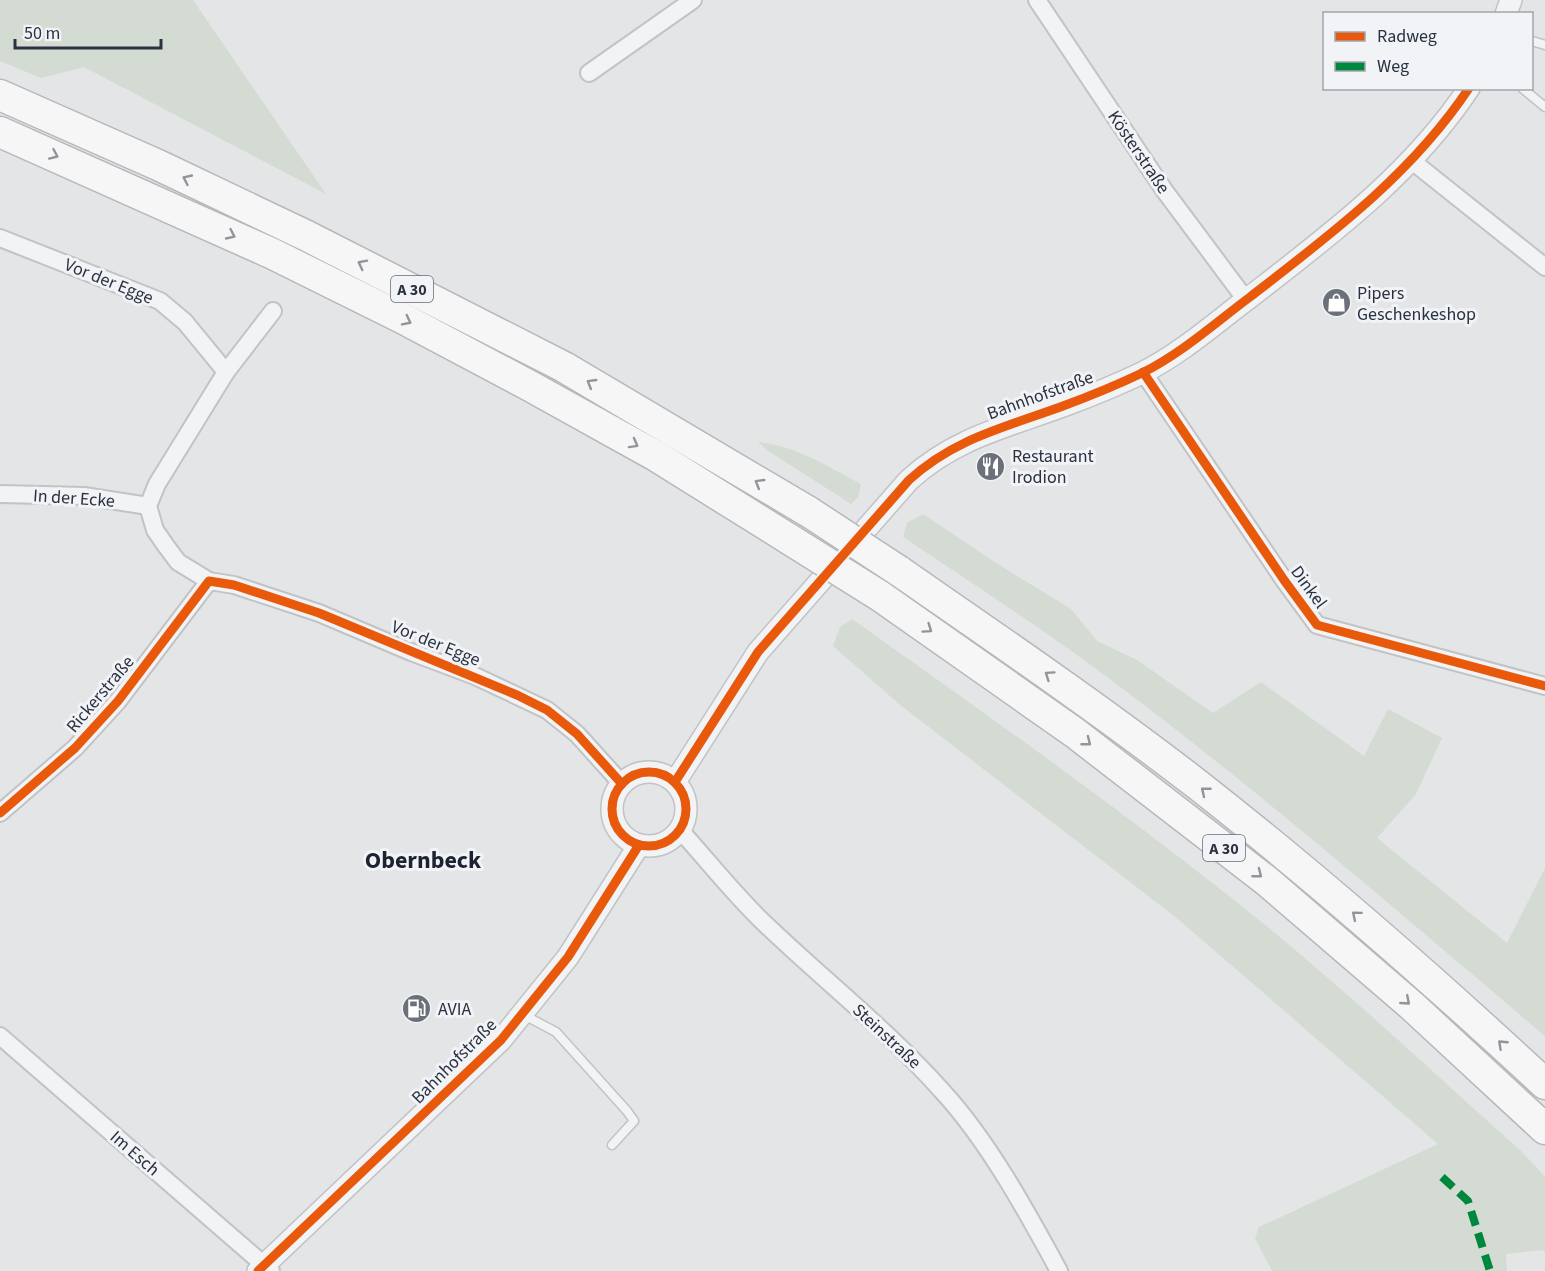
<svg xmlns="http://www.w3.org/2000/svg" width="1545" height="1271" font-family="'Source Sans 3',sans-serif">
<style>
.green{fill:#d4dbd3}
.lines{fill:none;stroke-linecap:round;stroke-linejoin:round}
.service-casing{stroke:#c1c3c5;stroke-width:11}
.minor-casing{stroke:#c1c3c5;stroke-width:20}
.tertiary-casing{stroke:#c1c3c5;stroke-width:24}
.motorway-casing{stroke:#b5b8bc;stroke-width:33}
.service{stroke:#f2f3f4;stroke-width:8}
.minor{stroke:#f2f3f4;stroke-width:16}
.tertiary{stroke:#f2f3f4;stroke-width:21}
.motorway{stroke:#f6f6f6;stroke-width:30}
.motorway-bridge-casing{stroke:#b5b8bc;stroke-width:33;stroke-linecap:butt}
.motorway-bridge{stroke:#f6f6f6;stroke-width:30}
.quiet{stroke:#00873e;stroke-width:8;stroke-dasharray:15 8;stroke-linecap:butt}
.cycleway-casing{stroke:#f1f3f6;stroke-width:13}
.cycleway{stroke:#e8590c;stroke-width:9}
.oneway{stroke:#90949b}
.labels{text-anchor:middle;stroke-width:6;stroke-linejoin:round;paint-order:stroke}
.shield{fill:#f1f3f6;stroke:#666c77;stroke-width:1.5}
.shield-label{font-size:16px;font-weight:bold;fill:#2a3240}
.street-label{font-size:18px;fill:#2a3240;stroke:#f1f3f6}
.poi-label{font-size:18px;fill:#2a3240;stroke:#f1f3f6;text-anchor:start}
.district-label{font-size:24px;font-weight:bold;fill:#1d2331;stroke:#f1f3f6}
</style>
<rect width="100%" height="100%" fill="#e3e5e7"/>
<!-- green -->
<g class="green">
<polygon points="0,0 193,0 326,194 84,67 41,78 0,61"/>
<path d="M758 442C796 446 827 466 861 484L858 497 851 504 767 450Z"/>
<path d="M923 514 996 563 1071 609 1097 641 1137 660 1213 713 1261 682 1364 756 1388 709 1442 738 1416 794 1377 838 1507 943 1545 868V1036C1407 919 1271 801 1127 692 1055 637 978 587 903 537L907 523Z"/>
<path d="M852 619C979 709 1106 799 1229 896 1331 976 1426 1066 1523 1153L1545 1177V1252L1542 1250 1506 1254 1507 1271H1272L1255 1238 1259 1227 1438 1144 1178 919 899 704 833 646 840 627Z"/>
</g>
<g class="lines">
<defs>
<g id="service">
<polyline points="1532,41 1545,45"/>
<polyline points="1522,88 1545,107"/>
<polyline points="522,1014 556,1032 627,1111 634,1121 612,1145"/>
</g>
<g id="minor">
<polyline points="1037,0 1164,190 1246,300"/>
<polyline points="589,73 693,0"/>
<polyline points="1412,161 1545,267"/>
<polyline points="0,238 160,301 185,322 226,372"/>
<polyline points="273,311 226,372 157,484 148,506 155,530 166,546 178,562 209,581 234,585 319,613 411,652 475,676 547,710 577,734 622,784"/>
<polyline points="1143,372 1284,580 1317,625 1545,686"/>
<polyline points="0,494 84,496 148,506"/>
<polyline points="0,813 75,748 118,701 209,581"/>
<path d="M680 830C707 860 733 893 762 921 822 979 888 1030 943 1092 988 1141 1027 1212 1059 1271"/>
<polyline points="0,1036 271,1271"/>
</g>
<g id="tertiary">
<polyline points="1506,14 1511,0"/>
<circle cx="649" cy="809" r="37"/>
<path d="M675 782 758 652 909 480C955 438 1006 427 1063 406 1090 396 1117 385 1142 373 1182 353 1215 323 1250 297 1330 235 1412 174 1469 88"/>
<polyline points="258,1271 501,1040 568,957 639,845"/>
</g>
<g id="motorway">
<polyline points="0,95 158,165 307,236 564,367 809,512"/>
<polyline points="0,132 273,254 402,318 530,386 656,456 789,539"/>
<path d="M899 571C1000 641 1101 710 1198 785 1318 879 1433 980 1545 1084"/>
<polyline points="880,596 1075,733 1268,882 1411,1005 1545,1129"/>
</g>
</defs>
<!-- service casing -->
<use href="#service" class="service-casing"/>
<!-- minor casing -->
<use href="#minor" class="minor-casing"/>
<!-- tertiary casing -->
<use href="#tertiary" class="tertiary-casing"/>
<!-- motorway casing -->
<use href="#motorway" class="motorway-casing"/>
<!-- service -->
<use href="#service" class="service"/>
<!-- minor -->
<use href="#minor" class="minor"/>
<!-- tertiary -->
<use href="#tertiary" class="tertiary"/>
<!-- motorway -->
<use href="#motorway" class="motorway"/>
<defs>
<g id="motorway-bridge">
<polyline points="809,512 899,571"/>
<polyline points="789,539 880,596"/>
</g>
</defs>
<!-- motorway-bridge casing -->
<use href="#motorway-bridge" class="motorway-bridge-casing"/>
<!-- motorway-bridge -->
<use href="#motorway-bridge" class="motorway-bridge"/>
<!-- quiet -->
<polyline class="quiet" points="1442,1177 1468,1201 1490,1271"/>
<defs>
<g id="cycleway">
<polyline points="1143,372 1284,580 1317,625 1545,686"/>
<circle cx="649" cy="809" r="37"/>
<path d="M675 782 758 652 909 480C955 438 1006 427 1063 406 1090 396 1117 385 1142 373 1182 353 1215 323 1250 297 1330 235 1412 174 1469 88"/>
<polyline points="0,813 75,748 118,701 209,581 234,585 319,613 517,695 547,710 577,734 622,784"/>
<polyline points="258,1271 501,1040 568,957 639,845"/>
</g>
</defs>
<!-- cycleway casing -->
<use href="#cycleway" class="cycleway-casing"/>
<!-- cycleway -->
<use href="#cycleway" class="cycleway"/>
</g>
<!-- one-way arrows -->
<defs><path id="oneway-chevron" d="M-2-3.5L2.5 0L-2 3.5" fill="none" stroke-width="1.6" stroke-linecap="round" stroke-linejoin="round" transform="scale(1.5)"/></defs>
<g class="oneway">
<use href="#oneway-chevron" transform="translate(54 155) rotate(24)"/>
<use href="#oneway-chevron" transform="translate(187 179) rotate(-155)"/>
<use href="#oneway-chevron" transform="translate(231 235) rotate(25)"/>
<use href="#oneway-chevron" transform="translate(362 264) rotate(-153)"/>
<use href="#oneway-chevron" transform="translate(407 321) rotate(27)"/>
<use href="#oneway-chevron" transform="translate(591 383) rotate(-149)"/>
<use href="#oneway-chevron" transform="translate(634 444) rotate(29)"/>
<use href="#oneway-chevron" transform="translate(759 483) rotate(-149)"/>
<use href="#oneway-chevron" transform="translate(928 629) rotate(35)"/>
<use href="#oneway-chevron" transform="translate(1049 675) rotate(-145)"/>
<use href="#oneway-chevron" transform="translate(1087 742) rotate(38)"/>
<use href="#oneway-chevron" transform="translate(1205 791) rotate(-141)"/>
<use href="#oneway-chevron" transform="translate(1258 874) rotate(38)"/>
<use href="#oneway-chevron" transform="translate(1356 915) rotate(-140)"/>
<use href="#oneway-chevron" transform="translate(1406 1001) rotate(41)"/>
<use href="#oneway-chevron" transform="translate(1502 1044) rotate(-137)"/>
</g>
<!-- icons -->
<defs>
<symbol id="shop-disc" viewBox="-11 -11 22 22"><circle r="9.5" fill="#6b717a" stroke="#f1f3f6"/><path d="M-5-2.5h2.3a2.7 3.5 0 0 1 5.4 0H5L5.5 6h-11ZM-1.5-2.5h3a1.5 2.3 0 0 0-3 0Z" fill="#fff"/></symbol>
<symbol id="restaurant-disc" viewBox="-11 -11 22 22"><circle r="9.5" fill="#6b717a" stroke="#f1f3f6"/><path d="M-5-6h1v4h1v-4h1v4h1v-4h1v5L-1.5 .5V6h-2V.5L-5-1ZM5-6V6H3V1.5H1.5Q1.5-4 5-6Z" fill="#fff"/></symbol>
<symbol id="fuel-disc" viewBox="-11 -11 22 22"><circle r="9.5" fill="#6b717a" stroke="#f1f3f6"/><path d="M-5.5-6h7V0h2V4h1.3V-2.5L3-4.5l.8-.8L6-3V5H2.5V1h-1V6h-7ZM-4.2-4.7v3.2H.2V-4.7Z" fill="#fff"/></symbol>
</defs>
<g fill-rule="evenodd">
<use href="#shop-disc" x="1320" y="286" width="33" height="33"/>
<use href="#restaurant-disc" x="974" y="450" width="33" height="33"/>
<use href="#fuel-disc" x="400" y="992" width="33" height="33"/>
</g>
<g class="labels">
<!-- shield labels -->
<g class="shield">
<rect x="391" y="276" width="42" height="26" rx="4.5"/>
<rect x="1203" y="835" width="42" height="26" rx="4.5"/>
</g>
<g class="shield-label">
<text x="412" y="295">A 30</text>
<text x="1224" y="854">A 30</text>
</g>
<!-- street labels -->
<g class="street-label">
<text transform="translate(1139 152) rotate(56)" y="6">Kösterstraße</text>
<text transform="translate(109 281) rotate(22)" y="6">Vor der Egge</text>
<text transform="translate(1040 395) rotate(-20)" y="6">Bahnhofstraße</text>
<text transform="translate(74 498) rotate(4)" y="6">In der Ecke</text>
<text transform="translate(1309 587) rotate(54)" y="6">Dinkel</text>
<text transform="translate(436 643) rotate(22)" y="6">Vor der Egge</text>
<text transform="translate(100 694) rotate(-50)" y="6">Rickerstraße</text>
<text transform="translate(887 1036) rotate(43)" y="6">Steinstraße</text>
<text transform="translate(454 1061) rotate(-45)" y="6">Bahnhofstraße</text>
<text transform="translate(135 1153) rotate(41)" y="6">Im Esch</text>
</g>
<!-- poi labels -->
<g class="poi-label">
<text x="1357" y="299">Pipers<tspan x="1357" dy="21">Geschenkeshop</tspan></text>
<text x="1012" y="462">Restaurant<tspan x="1012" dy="21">Irodion</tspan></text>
<text x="438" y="1015">AVIA</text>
</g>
<!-- district labels -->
<g class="district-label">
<text x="423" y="868">Obernbeck</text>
</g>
</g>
<!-- legend -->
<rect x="1323" y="12" width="210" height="78" fill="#f1f3f6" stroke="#a1a6ad" stroke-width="1.5"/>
<rect x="1335" y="32" width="30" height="9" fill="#e8590c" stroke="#a1a6ad" stroke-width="1.5"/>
<text x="1377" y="42" font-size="18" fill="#2a3240">Radweg</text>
<rect x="1335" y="62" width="30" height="9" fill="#00873e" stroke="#a1a6ad" stroke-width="1.5"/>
<text x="1377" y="72" font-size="18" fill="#2a3240">Weg</text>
<!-- scale -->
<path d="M15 39v9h146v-9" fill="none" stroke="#2a3240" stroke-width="3"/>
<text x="24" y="39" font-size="18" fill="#2a3240" stroke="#f1f3f6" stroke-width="4.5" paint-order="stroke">50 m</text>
</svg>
